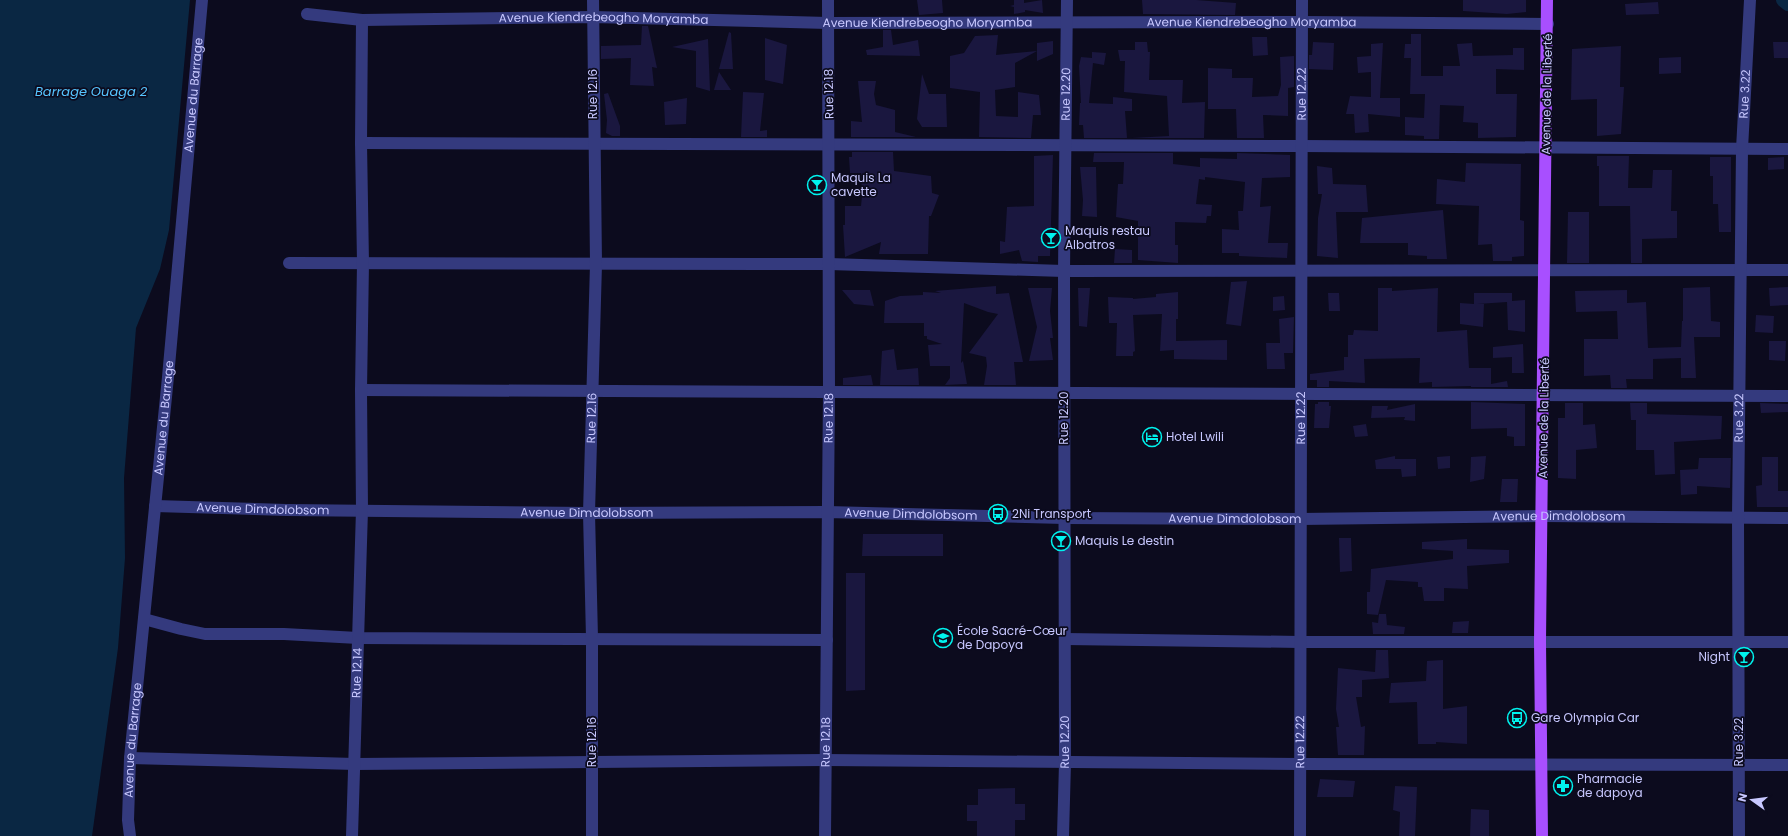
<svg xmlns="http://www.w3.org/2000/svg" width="1788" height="836" font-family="Poppins,sans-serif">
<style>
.water{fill:#0a2743}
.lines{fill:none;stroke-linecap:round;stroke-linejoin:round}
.canal{stroke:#0a2743;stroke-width:14}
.building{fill:#1a173f}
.minor{stroke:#343a7e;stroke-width:12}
.major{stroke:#a84fff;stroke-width:12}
.labels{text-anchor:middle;stroke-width:3.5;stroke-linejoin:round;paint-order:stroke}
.street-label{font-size:12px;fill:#c8c8ff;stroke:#0c0b1e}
.poi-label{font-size:12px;fill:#c8c8ff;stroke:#0c0b1e;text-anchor:start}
.water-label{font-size:13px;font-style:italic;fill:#56c5ff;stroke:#0c0b1e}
</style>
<rect width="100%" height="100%" fill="#0c0b1e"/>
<!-- water -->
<polygon class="water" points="0,0 190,0 169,230 160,269 136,328 124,478 125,558 118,648 92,836 0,836"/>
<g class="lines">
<!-- canal -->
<polyline class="canal" points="1783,0 1788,4"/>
</g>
<!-- building -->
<g class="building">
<polygon points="917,0 942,0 943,13 919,15"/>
<polygon points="1014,0 1024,0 1024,3 1042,0 1043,13 1025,10 1025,12 1014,14 1014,7 1010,6 1014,5"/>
<polygon points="1142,0 1196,0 1236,3 1235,15 1143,14"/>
<polygon points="1463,0 1526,0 1526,12 1507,14 1463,11"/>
<polygon points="1658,2 1659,14 1626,15 1625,4"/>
<polygon points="642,26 648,26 657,68 652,67 654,86 630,85 631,58 601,59 601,46 641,45"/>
<polygon points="883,30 891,30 893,45 918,40 920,56 867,55 866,50 883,47"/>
<polygon points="729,32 731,33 733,69 719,69"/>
<polygon points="1411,34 1421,34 1421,76 1443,76 1443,66 1460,66 1457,44 1472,43 1473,56 1513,55 1513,48 1524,48 1524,70 1496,69 1496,94 1517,94 1516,137 1478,138 1478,123 1463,122 1464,106 1440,105 1439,139 1424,139 1424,136 1405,135 1405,117 1424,118 1425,94 1410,94 1411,58 1404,58 1405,44 1411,44"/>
<polygon points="998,35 996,55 1037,51 1037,43 1053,41 1053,54 1037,61 1037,51 1015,63 1015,87 995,90 996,116 1018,117 1018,92 1039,95 1041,115 1033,115 1031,138 979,137 980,92 950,88 950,56 964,53 975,36"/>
<polygon points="1252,37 1267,37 1268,55 1253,56"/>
<polygon points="765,38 787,45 783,84 765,80"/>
<polygon points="708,39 710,91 696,87 696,51 672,47"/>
<polygon points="1135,42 1147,42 1148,52 1150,52 1149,80 1183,80 1182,103 1205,102 1204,138 1132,138 1169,136 1167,96 1124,92 1125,61 1120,61 1118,50 1135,50"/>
<polygon points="1313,42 1334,43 1333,70 1309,69 1309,55 1312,55"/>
<polygon points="1773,42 1788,42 1788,58 1774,58"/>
<polygon points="1383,43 1380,98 1400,98 1400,117 1368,114 1369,132 1355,133 1354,114 1346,114 1350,96 1371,97 1371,72 1358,73 1357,57 1371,56 1371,44"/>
<polygon points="1621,46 1620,87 1624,87 1621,134 1597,136 1597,99 1571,100 1572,49"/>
<polygon points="1092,52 1106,53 1104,65 1093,63 1089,103 1113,104 1113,97 1132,99 1132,111 1125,111 1127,138 1084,138 1083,125 1079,125 1080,103 1081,103 1079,66 1081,57 1092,58"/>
<polygon points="1294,56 1294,87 1288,88 1288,116 1263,115 1264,138 1237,138 1236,109 1208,109 1208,68 1232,69 1232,78 1253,78 1252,97 1278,96 1281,85 1280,57"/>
<polygon points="1681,57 1681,73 1659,74 1659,58"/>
<polygon points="719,72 731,90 714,90"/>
<polygon points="922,74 929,94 946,94 947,127 922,127 917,119"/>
<polygon points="858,81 876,81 874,94 876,105 895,110 895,132 916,137 851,137 851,121 862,122"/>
<polygon points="743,92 764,93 760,131 767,130 767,137 741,137"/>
<polygon points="608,93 620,126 620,136 612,136 606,133 607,120 604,94"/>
<polygon points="687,98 686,124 665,125 664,102"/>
<polygon points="852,152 893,152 894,171 931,176 932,193 939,195 931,216 929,216 928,254 879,254 881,242 845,257 843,225 845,225 845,206 861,206 862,196 861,173 850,173 849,157 852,157"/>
<polygon points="1094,153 1173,153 1173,164 1200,167 1200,158 1237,159 1237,153 1290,155 1290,177 1262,178 1260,207 1271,206 1268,243 1288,243 1287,258 1239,256 1239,253 1222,253 1222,229 1239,230 1238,211 1243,211 1245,182 1205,177 1205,180 1199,179 1196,204 1212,205 1211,216 1207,216 1206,223 1175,222 1175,245 1178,245 1178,263 1138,260 1138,221 1116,217 1118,184 1123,184 1124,162 1093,162"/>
<polygon points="1053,155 1050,256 1038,256 1038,262 1022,261 1019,250 1000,254 1000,241 1005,242 1007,207 1034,206 1034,156"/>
<polygon points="1597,156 1629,156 1628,188 1652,188 1653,170 1672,170 1671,211 1677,211 1677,238 1642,239 1642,263 1631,263 1630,206 1599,206 1599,166 1597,166"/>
<polygon points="1710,157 1731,157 1731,232 1719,232 1718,204 1713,204 1713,176 1710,176"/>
<polygon points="1784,157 1784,169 1768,170 1768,158"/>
<polygon points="1466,163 1521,164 1520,220 1524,221 1524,256 1512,257 1512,261 1493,261 1492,244 1478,245 1479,206 1436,204 1437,179 1465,182"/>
<polygon points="1317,166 1332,168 1333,184 1366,185 1368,212 1336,212 1338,258 1317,256 1318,218 1322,194 1318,194"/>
<polygon points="1080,167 1096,167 1097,217 1082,216 1083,200"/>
<polygon points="1443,210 1447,259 1427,259 1427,256 1408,255 1408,243 1360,243 1362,218"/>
<polygon points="1568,212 1589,212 1589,263 1567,263"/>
<polygon points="1115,249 1132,250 1132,263 1114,263"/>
<polygon points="1247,281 1241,326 1226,324 1231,282"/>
<polygon points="996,286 996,294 1009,293 1023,362 1014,362 1016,385 984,385 987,366 986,357 969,353 998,314 988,312 964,303 961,363 963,361 967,384 945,385 950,378 950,366 930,366 928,345 942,344 927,339 927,336 924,336 924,323 884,323 885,301 900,296 923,295 923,292 941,293 935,291"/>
<polygon points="1710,287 1711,321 1720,322 1720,337 1694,337 1696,378 1681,378 1681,358 1653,359 1653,379 1626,379 1627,388 1611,388 1610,375 1584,376 1584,339 1618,339 1617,311 1576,312 1575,291 1627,290 1627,303 1646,302 1648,348 1681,347 1682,321 1683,321 1683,288"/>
<polygon points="1788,287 1788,305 1770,306 1769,288"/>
<polygon points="1028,288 1052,288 1050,311 1053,338 1050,338 1053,360 1029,361 1037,327"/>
<polygon points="1078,288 1090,288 1087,327 1079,326"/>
<polygon points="1378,288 1392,288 1392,291 1438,288 1437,332 1467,330 1469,368 1491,368 1491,384 1507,381 1508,387 1471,387 1471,386 1432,387 1432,382 1419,383 1420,358 1364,359 1365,383 1329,381 1329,387 1317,387 1317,380 1310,380 1310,374 1344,370 1344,357 1348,357 1348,335 1353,335 1354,330 1378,331"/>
<polygon points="842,290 870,290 874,306 854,304"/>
<polygon points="1178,292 1178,319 1176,319 1176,341 1227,340 1227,360 1174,359 1174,350 1160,351 1162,314 1133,315 1135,351 1133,352 1133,356 1116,356 1117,323 1109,323 1108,297 1133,298 1133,299 1156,297 1156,294"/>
<polygon points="1328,293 1339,293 1340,311 1329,311"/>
<polygon points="1474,293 1512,293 1512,301 1525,300 1525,332 1508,330 1507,302 1477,304 1484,304 1483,327 1460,324 1460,303 1474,304"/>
<polygon points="1284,296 1285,310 1273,311 1273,297"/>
<polygon points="1756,315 1774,316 1773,333 1755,332"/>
<polygon points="1294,317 1293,353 1284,353 1285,369 1267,369 1266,343 1280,343 1279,319"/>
<polygon points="1769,341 1786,341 1785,361 1769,360"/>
<polygon points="1523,344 1524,373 1512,373 1512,357 1493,358 1493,347"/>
<polygon points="894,349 897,370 918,368 919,385 880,385 882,351"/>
<polygon points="871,375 873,385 843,385 843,378"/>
<polygon points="1318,402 1329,402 1329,406 1331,406 1329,428 1314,428 1315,404 1318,404"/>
<polygon points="1471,402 1525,404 1525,446 1514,446 1514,437 1507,436 1507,428 1471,429"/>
<polygon points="1565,403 1583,403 1583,425 1595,424 1597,448 1576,450 1576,479 1558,478 1558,418 1565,418"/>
<polygon points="1630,403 1647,403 1647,414 1722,416 1721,439 1674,442 1675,474 1655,475 1654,450 1636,450 1636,420 1631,420"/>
<polygon points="1760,403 1788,404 1788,412 1761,413"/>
<polygon points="1415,404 1415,421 1404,420 1405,417 1371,418 1372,406 1388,406 1387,410"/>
<polygon points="1366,424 1368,436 1355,437 1353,426"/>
<polygon points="1395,456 1395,459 1416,459 1416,476 1402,477 1401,469 1376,469 1375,460"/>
<polygon points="1450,456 1450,468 1438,469 1437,457"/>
<polygon points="1486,456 1484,479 1470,482 1471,457"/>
<polygon points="1762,457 1778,457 1778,491 1788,491 1788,507 1757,507 1756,486 1762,485"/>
<polygon points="1699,458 1731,458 1730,488 1697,486 1697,494 1681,495 1680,470 1698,469"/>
<polygon points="1502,479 1518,479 1517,502 1500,502"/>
<polygon points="863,534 943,534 943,556 862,556"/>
<polygon points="1339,538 1351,538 1352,571 1340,572"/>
<polygon points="1467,539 1467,549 1509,550 1509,563 1467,566 1468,589 1444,588 1444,601 1424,601 1422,587 1418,587 1418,582 1386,580 1378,615 1367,614 1367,592 1370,592 1371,569 1453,559 1453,551 1422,549 1422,542"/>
<polygon points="846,573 865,573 865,690 846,691"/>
<polygon points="1379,614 1386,614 1387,625 1405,627 1404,634 1373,634 1372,622 1378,623"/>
<polygon points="1469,621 1468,633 1452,633 1453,622"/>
<polygon points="1376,650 1388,650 1389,678 1362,680 1362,697 1356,697 1361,727 1365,726 1364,755 1338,755 1336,727 1339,727 1336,709 1338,668 1375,672"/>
<polygon points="1443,660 1443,709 1467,706 1467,744 1436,742 1436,744 1418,744 1417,702 1389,703 1391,683 1426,681 1427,661"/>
<polygon points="1320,779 1355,781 1353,797 1317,797"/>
<polygon points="1395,786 1417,787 1415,836 1399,836 1400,812 1393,810"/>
<polygon points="1015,788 1015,804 1025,804 1025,820 1015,820 1015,836 977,836 977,821 967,821 967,805 978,805 978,789"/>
<polygon points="1471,809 1489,810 1489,836 1470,836"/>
</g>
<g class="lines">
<!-- minor -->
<g class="minor">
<path id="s1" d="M307 14 362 20 593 17 828 23 1302 22 1548 24"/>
<polyline points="361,143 1301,146 1788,149"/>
<polyline points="289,263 829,264 1064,271 1788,270"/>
<polyline points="361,390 1788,396"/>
<path id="s2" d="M155 506 286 510 589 513 827 512 1064 518 1300 519 1543 516 1788 518"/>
<polyline points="144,619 181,629 205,634 284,634 358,638 827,640"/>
<polyline points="1065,639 1300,642 1788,642"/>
<polyline points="130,758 355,764 825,760 1300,764 1788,765"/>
<path id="s3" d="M130 836 128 820 130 758 168 377 202 0"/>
<path id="s4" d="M352 836 362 510 361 390 363 263 361 143 362 20"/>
<path id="s5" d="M592 836V638L589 513 596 264 593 0"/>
<path id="s6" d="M825 836 829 392 828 0"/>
<path id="s7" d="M1063 836 1065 763 1064 271 1067 0"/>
<path id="s8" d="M1300 836 1302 0"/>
<path id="s9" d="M1739 836 1738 517 1742 149 1750 0"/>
</g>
<!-- major -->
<polyline class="major" points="1542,836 1540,641 1547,0"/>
</g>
<!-- icons -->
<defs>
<symbol id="bar-ring" viewBox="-11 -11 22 22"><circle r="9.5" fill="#0c0b1e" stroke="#00f3ee" stroke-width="1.5"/><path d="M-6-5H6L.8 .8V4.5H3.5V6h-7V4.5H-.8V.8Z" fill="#00f3ee"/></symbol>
<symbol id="hotel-ring" viewBox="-11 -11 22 22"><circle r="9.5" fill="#0c0b1e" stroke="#00f3ee" stroke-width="1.5"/><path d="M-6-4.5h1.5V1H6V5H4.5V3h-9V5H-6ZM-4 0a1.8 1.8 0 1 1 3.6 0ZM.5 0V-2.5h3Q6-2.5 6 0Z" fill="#00f3ee"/></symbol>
<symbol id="bus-ring" viewBox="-11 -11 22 22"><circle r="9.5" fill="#0c0b1e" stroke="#00f3ee" stroke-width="1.5"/><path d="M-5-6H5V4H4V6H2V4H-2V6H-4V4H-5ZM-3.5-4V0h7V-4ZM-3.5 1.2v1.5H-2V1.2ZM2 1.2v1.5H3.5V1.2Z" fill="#00f3ee"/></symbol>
<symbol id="school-ring" viewBox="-11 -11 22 22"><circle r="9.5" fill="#0c0b1e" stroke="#00f3ee" stroke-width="1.5"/><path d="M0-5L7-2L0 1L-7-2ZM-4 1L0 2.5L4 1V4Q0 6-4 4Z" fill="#00f3ee"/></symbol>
<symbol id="pharmacy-ring" viewBox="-11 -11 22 22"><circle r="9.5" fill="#0c0b1e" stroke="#00f3ee" stroke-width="1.5"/><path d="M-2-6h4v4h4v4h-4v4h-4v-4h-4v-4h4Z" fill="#00f3ee"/></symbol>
</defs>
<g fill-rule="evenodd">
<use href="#bar-ring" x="806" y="174" width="22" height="22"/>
<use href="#bar-ring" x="1040" y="227" width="22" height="22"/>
<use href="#hotel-ring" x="1141" y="426" width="22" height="22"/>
<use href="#bus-ring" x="987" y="503" width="22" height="22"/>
<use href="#bar-ring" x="1050" y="530" width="22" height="22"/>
<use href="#school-ring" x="932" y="627" width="22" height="22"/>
<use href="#bar-ring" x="1733" y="646" width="22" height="22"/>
<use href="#bus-ring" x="1506" y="707" width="22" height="22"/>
<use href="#pharmacy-ring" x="1552" y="775" width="22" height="22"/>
</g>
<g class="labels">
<!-- street labels -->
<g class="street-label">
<text dy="4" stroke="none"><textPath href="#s1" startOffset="297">Avenue Kiendrebeogho Moryamba</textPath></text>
<text dy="4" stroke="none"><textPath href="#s1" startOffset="621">Avenue Kiendrebeogho Moryamba</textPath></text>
<text dy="4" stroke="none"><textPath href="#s1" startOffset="945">Avenue Kiendrebeogho Moryamba</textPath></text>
<text transform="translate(593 94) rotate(-90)" y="4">Rue 12.16</text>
<text transform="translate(829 94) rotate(-91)" y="4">Rue 12.18</text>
<text dy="4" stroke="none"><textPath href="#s7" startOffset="742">Rue 12.20</textPath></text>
<text dy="4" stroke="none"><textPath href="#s8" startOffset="742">Rue 12.22</textPath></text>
<text transform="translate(1547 94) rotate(-89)" y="4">Avenue de la Liberté</text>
<text dy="4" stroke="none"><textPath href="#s9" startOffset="742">Rue 3.22</textPath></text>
<text dy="4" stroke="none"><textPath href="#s3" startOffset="744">Avenue du Barrage</textPath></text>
<text dy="4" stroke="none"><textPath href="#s3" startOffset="420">Avenue du Barrage</textPath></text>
<text dy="4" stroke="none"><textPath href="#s5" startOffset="418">Rue 12.16</textPath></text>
<text dy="4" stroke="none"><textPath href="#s6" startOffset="418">Rue 12.18</textPath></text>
<text transform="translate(1064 418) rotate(-90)" y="4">Rue 12.20</text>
<text dy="4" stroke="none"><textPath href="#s8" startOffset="418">Rue 12.22</textPath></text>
<text transform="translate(1544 418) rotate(-89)" y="4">Avenue de la Liberté</text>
<text dy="4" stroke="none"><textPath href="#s9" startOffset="418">Rue 3.22</textPath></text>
<text dy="4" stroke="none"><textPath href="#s2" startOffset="108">Avenue Dimdolobsom</textPath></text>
<text dy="4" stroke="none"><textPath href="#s2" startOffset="432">Avenue Dimdolobsom</textPath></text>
<text dy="4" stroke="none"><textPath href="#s2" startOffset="756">Avenue Dimdolobsom</textPath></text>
<text dy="4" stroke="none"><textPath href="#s2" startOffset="1404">Avenue Dimdolobsom</textPath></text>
<text dy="4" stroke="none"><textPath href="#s2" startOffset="1080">Avenue Dimdolobsom</textPath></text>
<text dy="4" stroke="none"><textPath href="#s4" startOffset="163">Rue 12.14</textPath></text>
<text dy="4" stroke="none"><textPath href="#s3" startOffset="96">Avenue du Barrage</textPath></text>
<text transform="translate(592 742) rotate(-90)" y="4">Rue 12.16</text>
<text dy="4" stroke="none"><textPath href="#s6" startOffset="94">Rue 12.18</textPath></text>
<text dy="4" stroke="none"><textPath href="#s7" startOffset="94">Rue 12.20</textPath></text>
<text dy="4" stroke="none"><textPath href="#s8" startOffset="94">Rue 12.22</textPath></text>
<text transform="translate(1739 742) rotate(-90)" y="4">Rue 3.22</text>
</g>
<!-- poi labels -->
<g class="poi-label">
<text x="831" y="182">Maquis La<tspan x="831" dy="14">cavette</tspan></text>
<text x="1065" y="235">Maquis restau<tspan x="1065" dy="14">Albatros</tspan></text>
<text x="1166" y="441">Hotel Lwili</text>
<text x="1012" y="518">2Ni Transport</text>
<text x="1075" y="545">Maquis Le destin</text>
<text x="957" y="635">École Sacré-Cœur<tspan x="957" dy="14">de Dapoya</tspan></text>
<text x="1730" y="661" text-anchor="end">Night</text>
<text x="1531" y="722">Gare Olympia Car</text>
<text x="1577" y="783">Pharmacie<tspan x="1577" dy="14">de dapoya</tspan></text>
</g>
<!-- water labels -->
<g class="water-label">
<text x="91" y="96">Barrage Ouaga 2</text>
</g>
</g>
<!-- north arrow -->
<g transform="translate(1752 800) rotate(284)" stroke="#0c0b1e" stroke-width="3" paint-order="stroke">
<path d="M0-3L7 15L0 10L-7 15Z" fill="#c8c8ff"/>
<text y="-6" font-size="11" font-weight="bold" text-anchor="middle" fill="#c8c8ff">N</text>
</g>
</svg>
